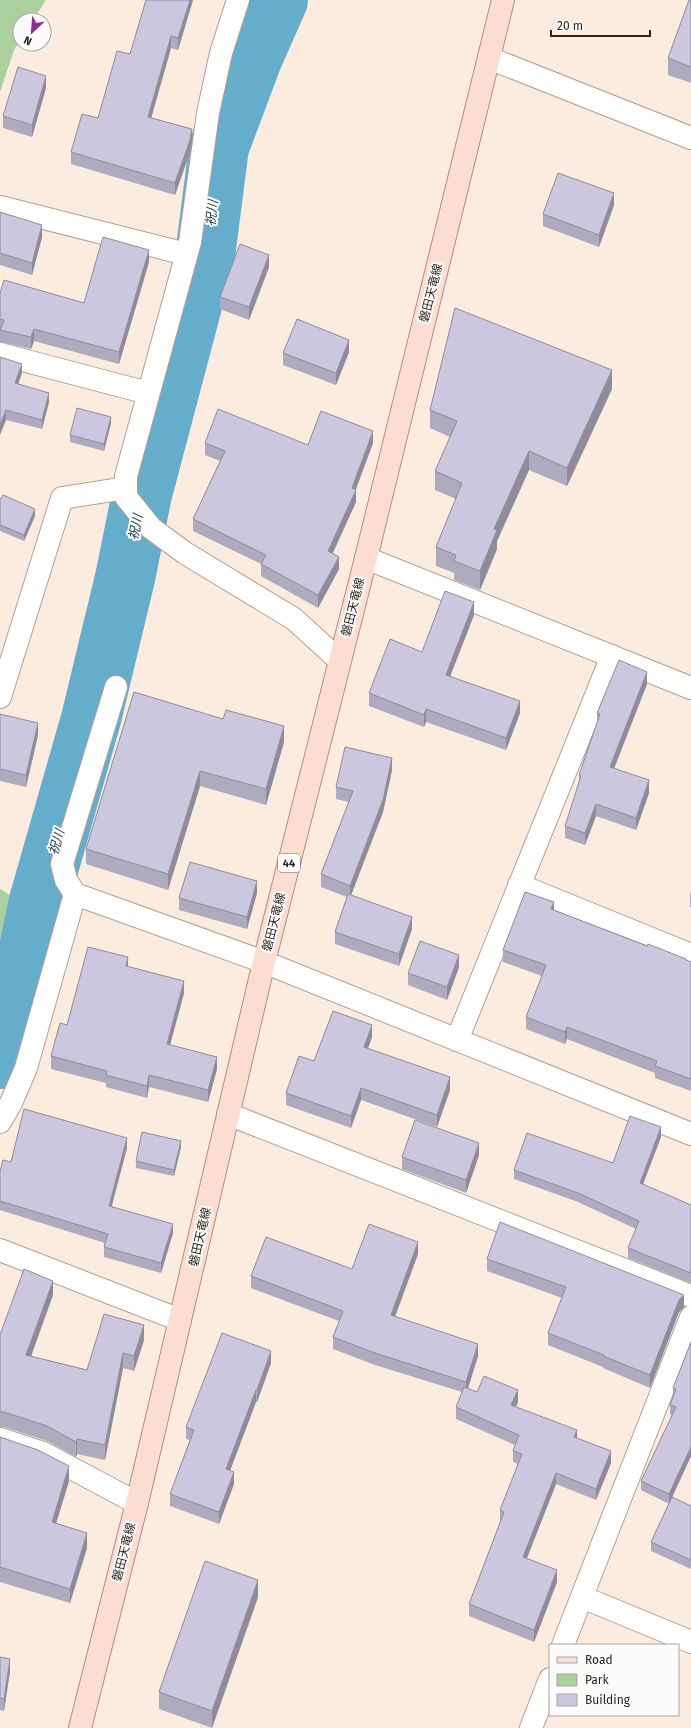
<svg xmlns="http://www.w3.org/2000/svg" width="691" height="1728" font-family="'Fira Sans','Noto Sans JP',sans-serif">
<style>
.green{fill:#aad19d}
.lines{fill:none;stroke-linecap:round;stroke-linejoin:round}
.river{stroke:#64aecc;stroke-width:60}
.street-casing{stroke:#b3a090;stroke-width:24}
.primary-casing{stroke:#b28d80;stroke-width:24}
.street{stroke:#fff;stroke-width:22}
.primary{stroke:#fcddd2;stroke-width:22}
.wall{fill:#afabbf}
.shaded-wall{fill:#8e8b9b}
.building{fill:#cbc7de;stroke:#8e8b9b}
.labels{text-anchor:middle;stroke-width:4;stroke-linejoin:round;paint-order:stroke}
.shield{fill:#fcfcfc;stroke:#6a6561;stroke-width:1}
.shield-label{font-size:11px;font-weight:bold;fill:#2c241e}
.street-label{font-size:12px;fill:#2c241e;stroke:#fcfcfc}
.water-label{font-size:13px;font-style:italic;fill:#193b49;stroke:#fcfcfc}
</style>
<rect width="100%" height="100%" fill="#fcecdf"/>
<!-- green -->
<g class="green">
<polygon points="0,0 46,0 33,20 20,20 20,41 14,50 0,92"/>
<polygon points="0,889 31,908 0,988"/>
</g>
<g class="lines">
<!-- river -->
<polyline class="river" points="0,1059 17,1006 39,901 91,719 125,578 142,494 205,256 219,147 252,59 278,0"/>
<defs>
<g id="street">
<polyline points="238,0 221,53 208,113 190,242 126,476 126,497 151,528 185,553 294,619 340,661"/>
<polyline points="489,58 691,138"/>
<polyline points="0,207 186,254"/>
<polyline points="0,354 148,393"/>
<polyline points="366,558 691,688"/>
<polyline points="116,687 62,864 66,880 75,894 264,962 691,1134"/>
<polyline points="0,697 62,498 126,488"/>
<polyline points="519,885 691,955"/>
<polyline points="457,1040 612,656"/>
<polyline points="228,1114 691,1296"/>
<polyline points="0,1122 11,1103 26,1068 75,894"/>
<polyline points="0,1250 180,1320"/>
<polyline points="0,1439 43,1453 137,1503"/>
<polyline points="582,1597 691,1642"/>
<polyline points="563,1645 691,1317"/>
<polyline points="531,1728 550,1679"/>
</g>
<polyline id="primary" points="80,1728 137,1503 264,962 366,558 503,0"/>
</defs>
<!-- street casing -->
<use href="#street" class="street-casing"/>
<!-- primary casing -->
<use href="#primary" class="primary-casing"/>
<!-- street -->
<use href="#street" class="street"/>
<!-- primary -->
<use href="#primary" class="primary"/>
</g>
<!-- wall -->
<g class="wall">
<polygon points="193,0 178,50 171,48 151,118 192,141 190,152 175,195 71,164 71,152 98,118 130,54"/>
<polygon points="691,0 691,83 668,75 668,58"/>
<polygon points="46,88 32,137 3,128 3,116"/>
<polygon points="614,205 599,247 543,226 543,214"/>
<polygon points="0,212 42,237 32,275 0,265"/>
<polygon points="149,262 119,364 34,341 31,349 0,342 0,293 84,303"/>
<polygon points="269,267 249,320 220,309 220,297"/>
<polygon points="349,352 336,385 283,365 283,353"/>
<polygon points="0,357 22,373 18,384 49,402 42,429 6,420"/>
<polygon points="612,389 567,486 529,470 497,541 497,549 480,590 454,580 454,573 436,566 436,547 456,499 435,490 435,471 450,437 430,428 430,410"/>
<polygon points="111,423 104,451 70,442 70,435"/>
<polygon points="205,443 308,445 373,443 355,490 356,502 333,553 339,569 318,608 261,576 261,564 193,531 193,519 220,461 205,455"/>
<polygon points="0,500 35,516 24,541 0,531"/>
<polygon points="474,615 450,676 520,713 506,750 426,722 424,727 369,706 369,693 422,652"/>
<polygon points="647,684 614,768 649,793 636,830 596,816 585,845 565,838 565,826 579,782 579,775 597,722 597,713"/>
<polygon points="134,692 284,742 266,805 200,786 168,890 86,864 86,849"/>
<polygon points="0,714 38,735 26,787 0,781"/>
<polygon points="392,770 383,812 351,895 412,929 399,966 335,944 335,932 347,897 321,887 321,874 349,802 336,799 336,787"/>
<polygon points="691,891 691,907 690,907 690,895"/>
<polygon points="257,893 247,929 179,910 179,898"/>
<polygon points="554,910 691,962 691,1091 655,1078 655,1073 567,1039 565,1044 526,1029 526,1017 542,976 503,962 503,950"/>
<polygon points="128,966 184,993 170,1045 217,1069 208,1102 149,1087 147,1098 106,1087 106,1083 51,1069 51,1056 67,1025"/>
<polygon points="459,967 447,1000 408,985 408,973"/>
<polygon points="372,1037 368,1048 450,1090 437,1127 361,1100 351,1128 286,1105 286,1093 314,1061"/>
<polygon points="661,1137 643,1184 691,1205 691,1283 628,1258 628,1248 636,1229 578,1202 514,1179 514,1170 613,1163"/>
<polygon points="181,1147 174,1176 136,1168 136,1161"/>
<polygon points="127,1148 112,1206 173,1233 161,1273 104,1257 104,1247 105,1243 0,1210 0,1171 11,1162"/>
<polygon points="479,1155 466,1193 402,1169 402,1157"/>
<polygon points="418,1254 395,1317 478,1356 468,1389 477,1392 518,1402 516,1407 577,1438 611,1463 596,1500 556,1484 527,1558 557,1582 534,1642 469,1616 469,1604 501,1522 500,1521 500,1510 518,1464 513,1462 513,1451 515,1445 456,1419 456,1407 462,1392 375,1365 333,1349 333,1337 339,1321 251,1288 251,1276 352,1269"/>
<polygon points="487,1259 684,1307 679,1312 650,1388 603,1368 603,1367 548,1345 548,1333 562,1298 487,1271"/>
<polygon points="53,1295 31,1356 87,1370 144,1340 134,1371 123,1368 105,1460 77,1454 76,1457 47,1441 4,1427 0,1427 0,1335"/>
<polygon points="691,1342 691,1456 672,1497 691,1506 691,1569 651,1551 651,1542 669,1504 641,1490 641,1481 672,1415 670,1414 670,1405 673,1397 673,1388"/>
<polygon points="271,1363 257,1402 256,1402 230,1471 234,1484 219,1524 170,1506 170,1494 190,1440 186,1439 186,1427"/>
<polygon points="0,1437 69,1481 56,1523 87,1548 70,1603 0,1582"/>
<polygon points="258,1597 212,1728 159,1709 159,1692"/>
<polygon points="0,1657 10,1671 4,1711 0,1710"/>
</g>
<!-- shaded-wall -->
<g class="shaded-wall">
<polygon points="190,0 193,0 178,50 178,38"/>
<polygon points="171,36 171,48 148,129 148,117"/>
<polygon points="46,76 46,88 32,137 32,125"/>
<polygon points="192,129 192,141 190,152 175,195 175,183"/>
<polygon points="614,193 614,205 599,247 599,235"/>
<polygon points="42,225 42,237 32,275 32,263"/>
<polygon points="149,250 149,262 119,364 119,352"/>
<polygon points="269,255 269,267 249,320 249,307"/>
<polygon points="34,329 34,341 31,349 31,337"/>
<polygon points="349,340 349,352 336,385 336,373"/>
<polygon points="22,364 22,373 15,392 15,383"/>
<polygon points="612,370 612,389 567,486 567,468"/>
<polygon points="49,393 49,402 42,429 42,420"/>
<polygon points="6,410 6,420 0,435 0,425"/>
<polygon points="111,417 111,423 104,451 104,444"/>
<polygon points="373,431 373,443 352,500 352,488"/>
<polygon points="529,451 529,470 497,541 497,549 480,590 480,571 494,529"/>
<polygon points="356,490 356,502 328,563 328,551"/>
<polygon points="35,509 35,516 24,541 24,535"/>
<polygon points="339,557 339,569 318,608 318,595"/>
<polygon points="474,602 474,615 446,687 446,675"/>
<polygon points="647,672 647,684 610,779 610,767"/>
<polygon points="520,701 520,713 506,750 506,738"/>
<polygon points="426,709 426,722 424,727 424,715"/>
<polygon points="38,723 38,735 26,787 26,775"/>
<polygon points="284,726 284,742 266,805 266,789"/>
<polygon points="392,758 392,770 383,812 350,898 350,886"/>
<polygon points="200,771 200,786 168,890 168,874"/>
<polygon points="649,780 649,793 636,830 636,818"/>
<polygon points="596,804 596,816 585,845 585,833"/>
<polygon points="257,881 257,893 247,929 247,917"/>
<polygon points="554,902 554,914 551,909"/>
<polygon points="412,917 412,929 399,966 399,954"/>
<polygon points="459,955 459,967 447,1000 447,987"/>
<polygon points="128,957 128,969 126,966"/>
<polygon points="184,981 184,993 167,1056 167,1044"/>
<polygon points="372,1025 372,1037 364,1059 364,1047"/>
<polygon points="567,1027 567,1039 565,1044 565,1032"/>
<polygon points="217,1057 217,1069 208,1102 208,1090"/>
<polygon points="149,1075 149,1087 147,1098 147,1086"/>
<polygon points="450,1077 450,1090 437,1127 437,1115"/>
<polygon points="361,1088 361,1100 351,1128 351,1116"/>
<polygon points="661,1127 661,1137 640,1192 640,1183"/>
<polygon points="127,1138 127,1148 109,1215 109,1206"/>
<polygon points="181,1141 181,1147 174,1176 174,1170"/>
<polygon points="479,1143 479,1155 466,1193 466,1180"/>
<polygon points="173,1224 173,1233 161,1273 161,1263"/>
<polygon points="418,1242 418,1254 391,1327 391,1315"/>
<polygon points="53,1281 53,1295 26,1370 26,1355"/>
<polygon points="684,1295 684,1307 679,1312 650,1388 650,1375 679,1300"/>
<polygon points="144,1325 144,1340 134,1371 134,1356"/>
<polygon points="478,1344 478,1356 466,1394 466,1382"/>
<polygon points="271,1351 271,1363 257,1402 257,1390"/>
<polygon points="123,1353 123,1368 105,1460 105,1445"/>
<polygon points="256,1390 256,1402 226,1481 226,1469"/>
<polygon points="518,1390 518,1402 511,1416 511,1405"/>
<polygon points="577,1430 577,1441 574,1437"/>
<polygon points="77,1439 77,1454 76,1457 76,1442"/>
<polygon points="691,1447 691,1456 669,1504 669,1494"/>
<polygon points="611,1451 611,1463 596,1500 596,1489"/>
<polygon points="69,1466 69,1481 52,1537 52,1522"/>
<polygon points="234,1472 234,1484 219,1524 219,1512"/>
<polygon points="556,1473 556,1484 523,1568 523,1557"/>
<polygon points="87,1533 87,1548 70,1603 70,1589"/>
<polygon points="557,1570 557,1582 534,1642 534,1630"/>
<polygon points="258,1580 258,1597 212,1728 212,1711"/>
<polygon points="10,1659 10,1671 4,1711 4,1699"/>
</g>
<!-- building -->
<g class="building">
<polygon points="146,0 190,0 178,38 171,36 148,117 192,129 190,140 175,183 71,152 82,114 98,118 117,51 130,54"/>
<polygon points="689,0 691,0 691,67 668,58"/>
<polygon points="18,67 46,76 32,125 3,116"/>
<polygon points="558,173 614,193 599,235 543,214"/>
<polygon points="0,212 42,225 32,263 0,253"/>
<polygon points="103,237 149,250 119,352 34,329 31,337 0,330 4,320 0,319 0,293 4,280 84,303"/>
<polygon points="240,244 269,255 249,307 220,297"/>
<polygon points="455,308 612,370 567,468 529,451 494,529 497,530 480,571 454,561 456,555 436,547 462,483 435,471 457,421 430,410"/>
<polygon points="297,319 349,340 336,373 283,353"/>
<polygon points="0,357 22,364 15,383 49,393 42,420 6,410 0,425"/>
<polygon points="77,408 111,417 104,444 70,435"/>
<polygon points="218,409 308,445 321,411 373,431 352,488 356,490 328,551 339,557 318,595 261,564 266,555 193,519 225,451 205,443"/>
<polygon points="3,495 35,509 24,535 0,525 0,500"/>
<polygon points="445,591 474,602 446,675 520,701 506,738 426,709 424,715 369,693 390,639 422,652"/>
<polygon points="619,660 647,672 610,767 649,780 636,818 596,804 585,833 565,826 581,776 579,775 600,714 597,713"/>
<polygon points="134,692 223,719 226,710 284,726 266,789 200,771 168,874 86,849"/>
<polygon points="0,714 38,723 26,775 0,769"/>
<polygon points="345,747 392,758 383,800 350,886 321,874 353,791 336,787"/>
<polygon points="190,862 257,881 247,917 179,898"/>
<polygon points="525,892 554,902 551,909 647,946 648,944 686,959 686,960 691,962 691,1079 655,1066 657,1061 567,1027 565,1032 526,1017 546,965 503,950"/>
<polygon points="348,894 412,917 399,954 335,932"/>
<polygon points="420,941 459,955 447,987 408,973"/>
<polygon points="88,947 128,957 126,966 184,981 167,1044 217,1057 208,1090 149,1075 147,1086 106,1075 107,1071 51,1056 60,1023 67,1025"/>
<polygon points="333,1011 372,1025 364,1047 450,1077 437,1115 361,1088 351,1116 286,1093 299,1056 314,1061"/>
<polygon points="24,1109 127,1138 109,1206 173,1224 161,1263 104,1247 108,1234 0,1201 0,1171 3,1160 11,1162"/>
<polygon points="630,1116 661,1127 640,1183 691,1205 691,1273 628,1248 639,1221 578,1193 514,1170 527,1133 613,1163"/>
<polygon points="415,1120 479,1143 466,1180 402,1157"/>
<polygon points="142,1132 181,1141 174,1170 136,1161"/>
<polygon points="500,1222 684,1295 679,1300 650,1375 603,1356 604,1355 548,1333 566,1287 487,1259"/>
<polygon points="369,1224 418,1242 391,1315 478,1344 466,1382 375,1353 333,1337 343,1311 251,1276 266,1237 352,1269"/>
<polygon points="24,1269 53,1281 26,1355 87,1370 104,1314 144,1325 134,1356 123,1353 105,1445 77,1439 76,1442 47,1426 4,1412 0,1412 0,1335"/>
<polygon points="222,1333 271,1351 257,1390 256,1390 226,1469 234,1472 219,1512 170,1494 194,1430 186,1427"/>
<polygon points="691,1342 691,1447 669,1494 641,1481 676,1407 670,1405 676,1389 673,1388"/>
<polygon points="484,1376 518,1390 511,1405 577,1430 574,1437 611,1451 596,1489 556,1473 523,1557 557,1570 534,1630 469,1604 504,1512 500,1510 522,1454 513,1451 519,1435 456,1407 464,1387 477,1392"/>
<polygon points="0,1437 38,1450 69,1466 52,1522 87,1533 70,1589 0,1567"/>
<polygon points="672,1497 691,1506 691,1560 651,1542"/>
<polygon points="205,1561 258,1580 212,1711 159,1692"/>
<polygon points="0,1657 10,1659 4,1699 0,1698"/>
</g>
<g class="labels">
<!-- shield labels -->
<rect class="shield" x="278" y="854" width="22" height="18" rx="3"/>
<g class="shield-label">
<text x="289" y="867">44</text>
</g>
<!-- street labels -->
<g class="street-label">
<text transform="translate(431 293) rotate(-76)" y="4">磐田天竜線</text>
<text transform="translate(353 607) rotate(-76)" y="4">磐田天竜線</text>
<text transform="translate(274 922) rotate(-76)" y="4">磐田天竜線</text>
<text transform="translate(200 1237) rotate(-77)" y="4">磐田天竜線</text>
<text transform="translate(124 1552) rotate(-76)" y="4">磐田天竜線</text>
</g>
<!-- water labels -->
<g class="water-label">
<text transform="translate(211 213) rotate(-83)" y="5">祝川</text>
<text transform="translate(135 527) rotate(-79)" y="5">祝川</text>
<text transform="translate(56 842) rotate(-74)" y="5">祝川</text>
</g>
</g>
<!-- legend -->
<rect x="549" y="1644" width="130" height="72" fill="#fcfcfc" stroke="#a9a6a3"/>
<rect x="557" y="1657" width="20" height="6" fill="#fcddd2" stroke="#a9a6a3"/>
<text x="585" y="1664" font-size="12" fill="#2c241e">Road</text>
<rect x="557" y="1674" width="20" height="12" fill="#aad19d" stroke="#a9a6a3"/>
<text x="585" y="1684" font-size="12" fill="#2c241e">Park</text>
<rect x="557" y="1694" width="20" height="12" fill="#cbc7de" stroke="#a9a6a3"/>
<text x="585" y="1704" font-size="12" fill="#2c241e">Building</text>
<!-- north arrow -->
<g transform="translate(32 32) rotate(206)"><circle r="19" fill="#fcfcfc" stroke="#a9a6a3"/>
<path d="M0-3L7 15L0 10L-7 15Z" fill="#8a2e99"/>
<text y="-6" font-size="11" font-weight="bold" text-anchor="middle" fill="#2c241e">N</text>
</g>
<!-- scale -->
<path d="M551 30v6h99v-6" fill="none" stroke="#2c241e" stroke-width="2"/>
<text x="557" y="30" font-size="12" fill="#2c241e" stroke="#fcfcfc" stroke-width="3" paint-order="stroke">20 m</text>
</svg>
